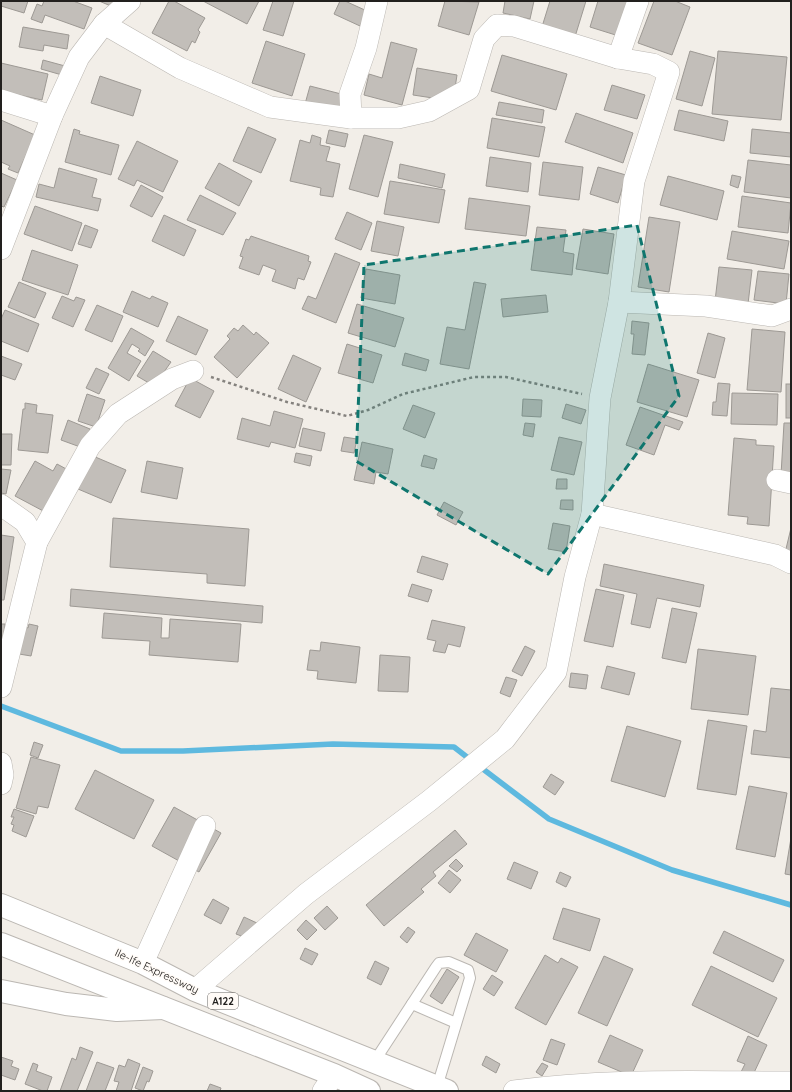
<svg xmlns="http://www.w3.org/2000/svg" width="792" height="1092" font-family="Quicksand,sans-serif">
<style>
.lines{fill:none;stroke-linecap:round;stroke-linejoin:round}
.stream{stroke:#5eb9df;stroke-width:5.5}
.building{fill:#c2beb9;stroke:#9d9994}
.service-casing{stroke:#bbb7b2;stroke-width:12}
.minor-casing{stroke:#bbb7b2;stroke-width:22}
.primary-casing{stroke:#bbb7b2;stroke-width:24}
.trunk-casing{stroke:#bbb7b2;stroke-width:24}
.path{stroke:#85827e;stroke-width:2.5;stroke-dasharray:3 3;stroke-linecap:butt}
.service{stroke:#fff;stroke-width:10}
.minor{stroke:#fff;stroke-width:21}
.primary{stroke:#fff;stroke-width:22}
.trunk{stroke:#fff;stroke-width:22}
.marked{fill:#0f766e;fill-opacity:0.2;stroke:#0f766e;stroke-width:3;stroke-dasharray:8 5;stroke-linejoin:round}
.labels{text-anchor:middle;stroke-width:3;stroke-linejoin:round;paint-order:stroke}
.shield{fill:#fffbf7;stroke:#64625f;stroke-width:1}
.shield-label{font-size:10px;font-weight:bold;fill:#22201e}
.street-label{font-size:11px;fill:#22201e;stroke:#fffbf7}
</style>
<rect width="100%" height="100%" fill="#f2eee8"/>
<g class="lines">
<!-- stream -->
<g class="stream">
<polyline points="1,706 121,751 183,751 333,744 454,747 472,761"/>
<polyline points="479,766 549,819 672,870 791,905"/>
</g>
</g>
<!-- building -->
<g class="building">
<polygon points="1,1 28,1 24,13 1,6"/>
<polygon points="44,1 73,1 92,8 84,29 45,15 42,23 31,19 37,4 42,6"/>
<polygon points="99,1 122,1 118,9"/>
<polygon points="169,1 174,1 205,18 198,30 200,32 195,43 192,41 187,51 152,33"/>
<polygon points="203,1 259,1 247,24"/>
<polygon points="273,1 294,1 283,36 263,30"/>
<polygon points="340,1 345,1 367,11 360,26 334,14"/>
<polygon points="445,1 479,2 469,35 438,26"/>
<polygon points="505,1 534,1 530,19 503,13"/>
<polygon points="550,1 586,1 574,40 541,30"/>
<polygon points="598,1 634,1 622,37 590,27"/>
<polygon points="654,1 675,1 690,7 672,55 638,43"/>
<polygon points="23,27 69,35 67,49 44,45 43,51 19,47"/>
<polygon points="266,41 305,54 292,96 252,83"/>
<polygon points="391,42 417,49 402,105 364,95 369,74 382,78"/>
<polygon points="690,51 715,58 702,106 676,99"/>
<polygon points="718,51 787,57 781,120 712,114"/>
<polygon points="502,55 567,74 556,110 491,91"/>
<polygon points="43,60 65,66 62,75 41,69"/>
<polygon points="1,63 48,74 42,100 1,91"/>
<polygon points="417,68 457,75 453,101 413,95"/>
<polygon points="100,76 141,90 133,116 91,103"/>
<polygon points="612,85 645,95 637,119 604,110"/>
<polygon points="310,86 349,96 344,115 305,104"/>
<polygon points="499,102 544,110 542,123 496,115"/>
<polygon points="679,110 728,121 724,141 674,130"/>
<polygon points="576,113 633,133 623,163 565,142"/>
<polygon points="492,118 545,127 539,157 487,148"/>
<polygon points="1,120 35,135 18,173 8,169 10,166 1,162"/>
<polygon points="248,127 276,139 261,173 233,161"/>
<polygon points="74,129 80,131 79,134 119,145 111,175 65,162"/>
<polygon points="752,129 791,133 791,157 750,153"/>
<polygon points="329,130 348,134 345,147 326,143"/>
<polygon points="312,135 321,138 320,145 330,147 326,161 340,164 333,197 320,195 321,188 290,181 300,140 310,143"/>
<polygon points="364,135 393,142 378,197 349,189"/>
<polygon points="137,141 178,161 163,192 137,180 134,186 118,179"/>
<polygon points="490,157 531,163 528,192 486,186"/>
<polygon points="748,160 791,165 791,198 744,192"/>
<polygon points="543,162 583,167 579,200 539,195"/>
<polygon points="219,163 252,181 239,206 205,188"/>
<polygon points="400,164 445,174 442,188 398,178"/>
<polygon points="598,167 626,175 618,203 590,194"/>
<polygon points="59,168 97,179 92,197 101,199 98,211 36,197 39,184 54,188"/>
<polygon points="1,173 17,180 4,207 1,206"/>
<polygon points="732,175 741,177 738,188 730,185"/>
<polygon points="668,176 724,191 717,220 660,205"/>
<polygon points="390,181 445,190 439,223 384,214"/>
<polygon points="141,185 163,197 152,217 130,206"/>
<polygon points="200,195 236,213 223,235 187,220"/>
<polygon points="742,196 791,203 788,233 738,227"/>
<polygon points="469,198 530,206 526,236 465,229"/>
<polygon points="35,206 82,223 72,251 24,234"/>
<polygon points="347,212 372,223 361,250 335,239"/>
<polygon points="164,215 196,230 184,256 152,241"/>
<polygon points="649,217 680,222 669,292 638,287"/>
<polygon points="377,221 404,227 398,256 371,251"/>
<polygon points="85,225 98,230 91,248 78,244"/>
<polygon points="537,227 566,230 563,252 574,254 572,275 531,270"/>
<polygon points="583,229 614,234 608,274 576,269"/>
<polygon points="732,231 789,241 784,269 727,259"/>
<polygon points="251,236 309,256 308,261 311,262 304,280 298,278 295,289 272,281 276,270 263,265 259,275 239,268 243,257 240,256 246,239 249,240"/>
<polygon points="32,250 78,265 68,295 22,280"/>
<polygon points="335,253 360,263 336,323 302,309 308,296 316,299"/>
<polygon points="719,267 752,270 748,304 715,301"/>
<polygon points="366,269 400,275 395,304 361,298"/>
<polygon points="758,271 789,274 786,304 754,300"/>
<polygon points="19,282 46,293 35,318 8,307"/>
<polygon points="474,282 486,284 469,369 440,364 447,327 465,330"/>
<polygon points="132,291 150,299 152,296 168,303 158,327 123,312"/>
<polygon points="546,295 548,312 503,317 501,299"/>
<polygon points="62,296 74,301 76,297 85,300 73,327 52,318"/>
<polygon points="357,304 404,318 395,347 348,333"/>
<polygon points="97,305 123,316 112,342 85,330"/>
<polygon points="5,310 39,324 28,352 1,341 1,319"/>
<polygon points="178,316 208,330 196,355 166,341"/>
<polygon points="632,321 649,323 645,355 632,354 634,334 631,334"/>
<polygon points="243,325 254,335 256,332 269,343 237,378 214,357 230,339 227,336 234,328 238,331"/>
<polygon points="131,328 154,341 145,356 138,351 140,349 132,344 127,353 141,361 129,381 108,368"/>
<polygon points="752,329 785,332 781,392 747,390"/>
<polygon points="708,333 725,338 715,378 697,373"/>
<polygon points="347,344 382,355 373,383 338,373"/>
<polygon points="153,351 171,362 154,386 137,376"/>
<polygon points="405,353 429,360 426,371 402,365"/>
<polygon points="293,355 321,368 306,402 278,389"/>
<polygon points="1,356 22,364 15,380 1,375"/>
<polygon points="648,364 699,380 687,417 637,402"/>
<polygon points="96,368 109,374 99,394 86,388"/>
<polygon points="190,378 214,391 200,418 175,406"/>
<polygon points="718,383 730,384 727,416 712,415 713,402 716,402"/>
<rect x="786" y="384" width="5" height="34"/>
<polygon points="732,393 778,394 777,425 731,424"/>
<polygon points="87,394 105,400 96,427 78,421"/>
<polygon points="523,399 542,400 541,417 522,416"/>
<polygon points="25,403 37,405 36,413 53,415 48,453 18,450 23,409 25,409"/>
<polygon points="566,404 586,410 581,424 562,418"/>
<polygon points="413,405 435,413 425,438 403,429"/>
<polygon points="640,407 683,422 679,430 665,425 654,455 626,445"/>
<polygon points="274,411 303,419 295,448 271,442 269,447 237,439 242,418 270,426"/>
<polygon points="68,420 90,429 83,448 61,440"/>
<polygon points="525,423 535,424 533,437 523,435"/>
<polygon points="784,423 791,423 791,475 781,475"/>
<polygon points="303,428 325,433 321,451 299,446"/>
<polygon points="1,434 12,434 11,465 1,465"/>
<polygon points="344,437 357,439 354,453 341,451"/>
<polygon points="559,437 582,442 574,475 551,470"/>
<polygon points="734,438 756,440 756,445 774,446 769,526 747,524 748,517 728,515"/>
<polygon points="362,442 393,449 388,474 376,472 374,484 354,480"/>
<polygon points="296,453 312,456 310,466 294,462"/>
<polygon points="424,455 437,459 434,469 421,466"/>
<polygon points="93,456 126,470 111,503 78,489"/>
<polygon points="35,461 53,471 57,464 70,471 47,513 15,496"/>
<polygon points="147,461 183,468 177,499 141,492"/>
<polygon points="1,469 11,470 6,494 1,493"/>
<polygon points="557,479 567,479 567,489 556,489"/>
<polygon points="561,500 573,500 573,510 560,509"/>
<polygon points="444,502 463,512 456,525 437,515"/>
<polygon points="113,518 249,529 245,586 207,583 207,574 110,567"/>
<polygon points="553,523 570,526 566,552 548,549"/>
<polygon points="791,528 791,554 785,553"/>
<polygon points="1,535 14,537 4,600 1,600"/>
<polygon points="422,556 448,564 443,580 417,572"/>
<polygon points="604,564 704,585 700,607 657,598 650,628 631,624 637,594 600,586"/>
<polygon points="412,584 432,590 428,602 408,596"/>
<polygon points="71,589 263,606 262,623 70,606"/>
<polygon points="596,589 624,595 613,647 584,641"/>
<polygon points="672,608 697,613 686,663 662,658"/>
<polygon points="104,613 162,618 161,638 169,638 170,619 241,624 238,662 149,655 150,641 102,638"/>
<polygon points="432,620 465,627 460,647 448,644 445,653 433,651 436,641 427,639"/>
<polygon points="1,624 5,624 2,651 1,651"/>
<polygon points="29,624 38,626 31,656 19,654 25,627 28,628"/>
<polygon points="321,642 360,647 356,683 317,679 318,671 307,670 310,650 320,651"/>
<polygon points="525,646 535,651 522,676 512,671"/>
<polygon points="698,649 756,656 748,715 691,709"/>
<polygon points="380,655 410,657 408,692 378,691"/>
<polygon points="607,666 635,673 629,695 601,688"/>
<polygon points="571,673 588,675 586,689 569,687"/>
<polygon points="506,677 517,680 510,697 500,693"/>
<polygon points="771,688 791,690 791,758 751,754 754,730 766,732"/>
<polygon points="708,720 747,726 736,795 697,789"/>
<polygon points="627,726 681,741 665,797 611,781"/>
<polygon points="34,742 43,745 38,758 30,755"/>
<polygon points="31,757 60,765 48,808 38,806 36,814 16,808"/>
<polygon points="95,770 154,800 134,839 75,809"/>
<polygon points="551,774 564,782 555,795 543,787"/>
<polygon points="749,786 787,793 775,857 736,849"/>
<polygon points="174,807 221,833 199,872 152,846"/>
<polygon points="14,809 34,816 26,837 12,831 14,825 11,824 14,817 11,817"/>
<polygon points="455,830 467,844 433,872 436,876 421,889 424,892 384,926 366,905"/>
<polygon points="791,838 791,875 785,874"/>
<polygon points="456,859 463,866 457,872 449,866"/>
<polygon points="514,862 538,872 531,889 507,879"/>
<polygon points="449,870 461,880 450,893 438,883"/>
<polygon points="560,872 571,877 566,887 556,882"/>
<polygon points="213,899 229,908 221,924 204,915"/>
<polygon points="327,906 338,918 325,930 314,918"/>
<polygon points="563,908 600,919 590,951 553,939"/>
<polygon points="244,917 259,924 252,940 236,934"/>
<polygon points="306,920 317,930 307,940 297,930"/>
<polygon points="408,927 415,932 407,943 400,937"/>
<polygon points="724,931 784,960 773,982 713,953"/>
<polygon points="476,933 508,950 496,972 464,955"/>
<polygon points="305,948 318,954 312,965 300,959"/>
<polygon points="545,955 558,963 561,958 578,967 546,1025 515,1008"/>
<polygon points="604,956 633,969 607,1026 578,1013"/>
<polygon points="375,961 389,968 381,985 367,978"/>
<polygon points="711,966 777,998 758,1037 692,1005"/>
<polygon points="447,969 459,977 442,1004 430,996"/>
<polygon points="492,975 503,982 494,996 483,989"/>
<polygon points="610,1035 643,1050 631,1076 598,1062"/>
<polygon points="748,1036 767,1045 752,1077 741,1072 745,1064 737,1061"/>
<polygon points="551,1039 565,1044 557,1065 543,1060"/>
<polygon points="80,1047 93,1052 77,1091 60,1091 72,1058 76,1060"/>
<polygon points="486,1056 500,1064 496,1073 482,1065"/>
<polygon points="1,1057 13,1061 11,1066 19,1069 15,1080 1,1075"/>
<polygon points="128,1059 140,1064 131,1091 116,1091 119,1082 114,1081 119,1065 125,1067"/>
<polygon points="97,1062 114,1068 105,1091 86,1091"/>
<polygon points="33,1063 38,1065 36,1071 52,1077 47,1091 43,1091 25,1084"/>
<polygon points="542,1063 548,1066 542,1076 536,1072"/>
<polygon points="143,1067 153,1071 149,1082 147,1081 143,1091 135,1088"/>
<polygon points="210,1084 221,1088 220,1091 207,1091"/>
</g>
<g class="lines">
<defs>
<g id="service">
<polyline points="412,1004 456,1023"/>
<polyline points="374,1062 436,967 439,963 449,962 468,970 470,978 437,1087"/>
</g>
<g id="minor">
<polyline points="104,24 180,68 270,107 351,118 398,118 429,111 469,89 484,39 497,25 514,26 618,58 653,64 669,72 634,181 619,302 600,398 592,514 575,577 556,672 505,739 429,801 306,894 195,990"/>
<polyline points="618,58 638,1"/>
<polyline points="1,100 52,116"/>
<polyline points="351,118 350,94 366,48 377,1"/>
<polyline points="1,249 52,116 79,57 104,24 130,1"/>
<polyline points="619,302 706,306 772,316 791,309"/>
<polyline points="777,480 791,483"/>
<polyline points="1,505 25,522 37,542 1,687"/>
<polyline points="592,514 775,555 791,563"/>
<polyline points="37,542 90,446 118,414 172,379 193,371"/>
<polyline points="1,763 3,775 1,784"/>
<polyline points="143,963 205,826"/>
<polyline points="323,1091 334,1075"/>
<path d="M514 1091C606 1078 699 1082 791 1082"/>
</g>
<polyline id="primary" points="1,991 66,1004 117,1010 163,1008"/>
<g id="trunk">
<polyline points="1,905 143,963 195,990 447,1091"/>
<polyline points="1,944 334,1075 369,1091"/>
</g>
</defs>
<!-- service casing -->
<use href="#service" class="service-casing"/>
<!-- minor casing -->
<use href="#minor" class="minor-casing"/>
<!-- primary casing -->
<use href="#primary" class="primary-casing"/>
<!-- trunk casing -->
<use href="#trunk" class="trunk-casing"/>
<!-- path -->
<polyline class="path" points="211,377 287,402 347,416 368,410 403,394 474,377 506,377 582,394"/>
<!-- service -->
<use href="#service" class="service"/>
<!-- minor -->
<use href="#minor" class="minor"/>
<!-- primary -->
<use href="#primary" class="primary"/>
<!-- trunk -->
<use href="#trunk" class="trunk"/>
</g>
<!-- marked area -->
<path class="marked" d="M637 225 679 396 548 574 356 461 364 265Z"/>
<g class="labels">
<!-- shield labels -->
<rect class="shield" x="208" y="993" width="30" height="16" rx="3"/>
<g class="shield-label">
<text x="223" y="1005">A122</text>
</g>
<!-- street labels -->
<g class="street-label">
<text transform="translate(157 971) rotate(25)" y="4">Ile-Ife Expressway</text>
</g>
</g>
<!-- border -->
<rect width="792" height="1092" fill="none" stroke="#22201e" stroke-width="4"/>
</svg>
